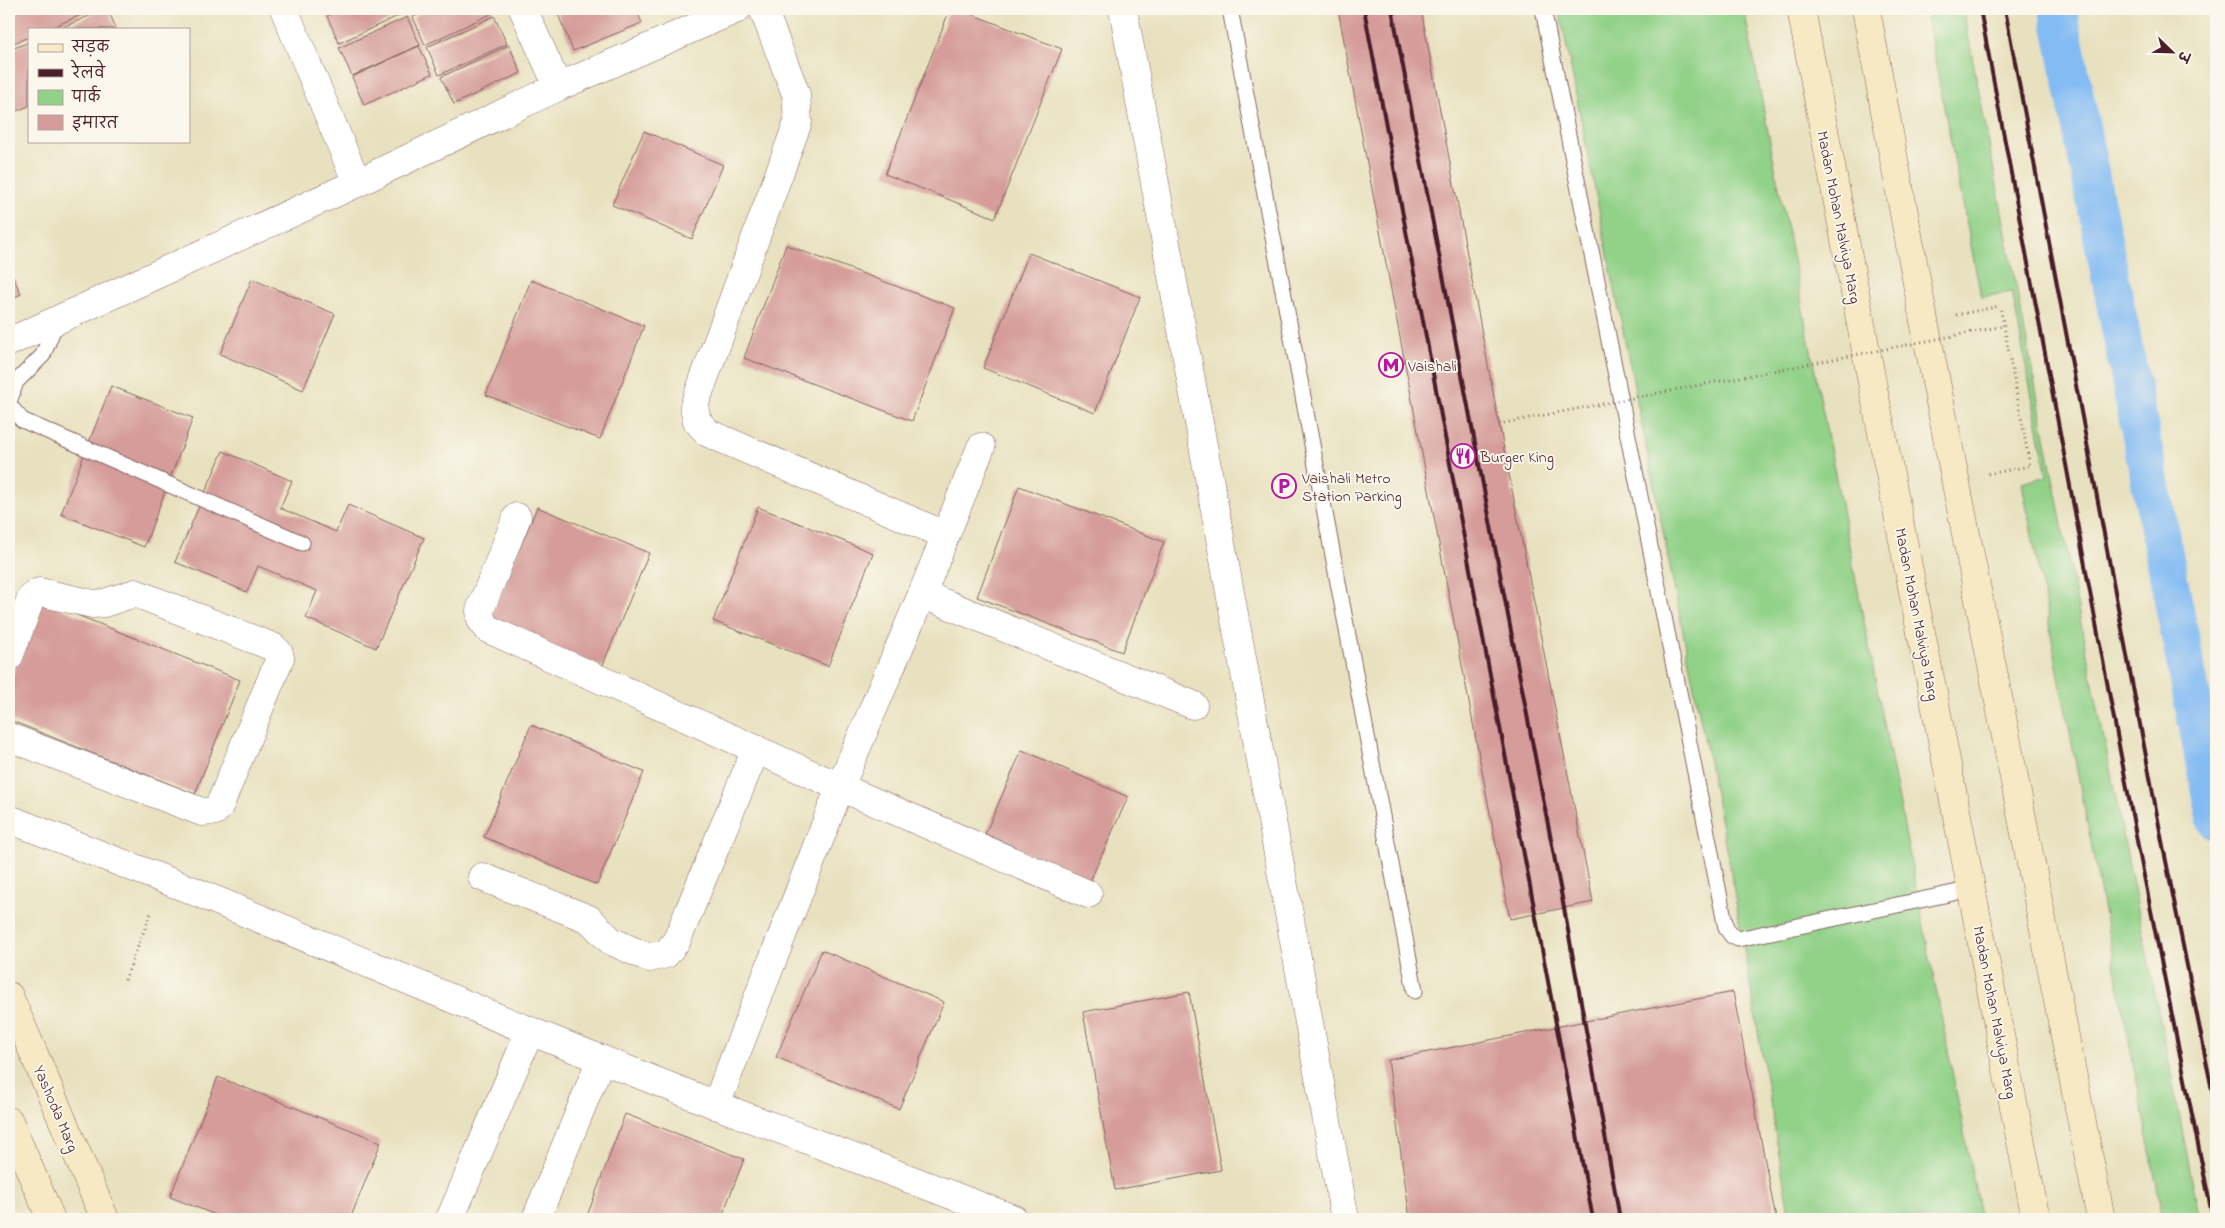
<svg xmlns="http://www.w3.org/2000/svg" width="2225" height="1228" font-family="'Indie Flower','Playpen Sans Deva',sans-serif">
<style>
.green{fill:#91d188;stroke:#6e785a}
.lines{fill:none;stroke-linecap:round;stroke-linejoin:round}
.canal{stroke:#83bbf3;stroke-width:38}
.building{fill:#d59c99}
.lane-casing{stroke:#81635f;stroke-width:17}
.street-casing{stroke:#81635f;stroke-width:29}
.secondary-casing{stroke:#81635f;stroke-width:29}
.path{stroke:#81635f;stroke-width:3;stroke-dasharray:1 4;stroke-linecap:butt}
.lane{stroke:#fff;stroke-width:15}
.street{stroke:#fff;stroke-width:28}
.secondary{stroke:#f7e9c3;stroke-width:28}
.rail{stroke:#4a1f2b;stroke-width:4}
.path-bridge{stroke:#81635f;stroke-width:3;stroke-dasharray:1 4;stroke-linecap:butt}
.labels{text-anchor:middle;stroke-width:4;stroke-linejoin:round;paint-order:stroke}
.street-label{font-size:16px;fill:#4a1f2b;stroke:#fbf7ec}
.poi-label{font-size:16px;fill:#4a1f2b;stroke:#fbf7ec;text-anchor:start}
</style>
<rect width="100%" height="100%" fill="#fbf7ec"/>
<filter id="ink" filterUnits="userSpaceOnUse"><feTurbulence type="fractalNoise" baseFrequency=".02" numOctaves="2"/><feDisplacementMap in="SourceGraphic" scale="10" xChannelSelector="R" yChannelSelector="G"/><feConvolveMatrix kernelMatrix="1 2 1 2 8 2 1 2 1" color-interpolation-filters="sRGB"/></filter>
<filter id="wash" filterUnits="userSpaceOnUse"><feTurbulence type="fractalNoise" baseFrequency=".0096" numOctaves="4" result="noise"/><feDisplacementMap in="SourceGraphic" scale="20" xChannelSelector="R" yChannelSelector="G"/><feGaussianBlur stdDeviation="1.12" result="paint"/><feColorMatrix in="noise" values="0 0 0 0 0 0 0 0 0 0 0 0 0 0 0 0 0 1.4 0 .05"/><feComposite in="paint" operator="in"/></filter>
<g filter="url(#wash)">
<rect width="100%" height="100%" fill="#e8e1bf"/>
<!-- green -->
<g class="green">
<polygon points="1559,9 1744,9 1981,1219 1790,1219 1731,873"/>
<polygon points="1925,9 1963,9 2080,619 2200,1219 2163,1219 2022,483 2047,476 2012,292 1981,297"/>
</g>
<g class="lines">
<!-- canal -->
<polyline class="canal" points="2058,9 2216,821"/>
</g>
<g id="blocks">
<!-- building -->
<g class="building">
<polygon points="9,9 95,9 48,29 29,29 29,37 9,45"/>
<polygon points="105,9 108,9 116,29 59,29"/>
<polygon points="342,9 405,9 407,12 339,43 327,16"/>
<polygon points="409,9 425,9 412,15"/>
<polygon points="430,9 491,9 493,13 425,45 413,17"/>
<polygon points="570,9 636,9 642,23 573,51 558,14"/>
<polygon points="641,9 656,9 643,14"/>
<polygon points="950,9 958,9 1062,49 995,218 885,174"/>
<polygon points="1338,9 1421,9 1499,424 1593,902 1510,919"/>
<polygon points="494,16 507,44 439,75 427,47"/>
<polygon points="407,17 420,45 352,76 339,48"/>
<polygon points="29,42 29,106 9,114 9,50"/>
<polygon points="509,45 521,73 454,104 441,77"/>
<polygon points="419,46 432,74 364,105 352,77"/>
<polygon points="644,131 723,165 692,239 612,205"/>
<polygon points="786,245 955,308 912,421 744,358"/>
<polygon points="1029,253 1140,297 1095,413 983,368"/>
<polygon points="9,268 21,294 9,300"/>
<polygon points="252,279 335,314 303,390 220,354"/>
<polygon points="531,280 644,326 600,439 486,395"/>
<polygon points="111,386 193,418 144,547 61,514"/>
<polygon points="223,451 292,481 280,508 336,532 348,505 424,538 376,648 306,618 317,591 258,566 247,592 175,562"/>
<polygon points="1019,486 1164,542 1122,652 977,597"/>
<polygon points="537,507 649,553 602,667 490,620"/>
<polygon points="758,507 873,553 828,666 713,621"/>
<polygon points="42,601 240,680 195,794 9,720 9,684"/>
<polygon points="531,725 644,772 597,885 484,837"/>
<polygon points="1022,750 1128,797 1090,881 985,834"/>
<polygon points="822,950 944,1002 899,1109 776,1057"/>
<polygon points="1189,992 1221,1170 1115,1190 1083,1012"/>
<polygon points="1733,992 1776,1219 1410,1219 1388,1060"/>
<polygon points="218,1077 381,1142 350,1219 226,1219 170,1197"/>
<polygon points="625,1114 744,1159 721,1219 586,1219"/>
</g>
</g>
</g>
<g filter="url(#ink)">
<use href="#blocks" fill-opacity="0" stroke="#81635f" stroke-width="1"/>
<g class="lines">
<defs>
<g id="lane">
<polyline points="1230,9 1415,991"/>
<polyline points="1543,9 1726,928 1732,936 1738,939 1972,889"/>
<polyline points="9,402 16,382 43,355 57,320"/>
<polyline points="9,405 22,420 302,543"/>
</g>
<g id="street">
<polyline points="284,9 357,183"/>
<polyline points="523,9 558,87"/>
<polyline points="763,9 796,94 798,122 694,406 697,421 708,433 945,535"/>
<polyline points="1123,9 1345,1219"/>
<polyline points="9,342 357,183 558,87 737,9"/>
<polyline points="517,517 480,610 481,620 488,629 840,787 1088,894"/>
<polyline points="922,594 1193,705"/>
<polyline points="9,657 31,598 39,592 93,604 104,603 135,593 273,647 279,653 280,658 219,807 215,811 202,812 9,737"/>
<polyline points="9,819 191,890 530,1031 716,1105 1014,1219"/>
<polyline points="482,877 589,919 611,941 649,958 666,954 677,940 756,749"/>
<polyline points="716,1105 840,787 922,594 981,447"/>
<polyline points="450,1219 530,1031"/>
<polyline points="536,1219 601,1059"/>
</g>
<g id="secondary">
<path d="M1801 9C1876 413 1958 816 2036 1219"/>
<polyline points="1866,9 1924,321 2101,1219"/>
<polyline points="9,996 105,1219"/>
<polyline points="9,1121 51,1219"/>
</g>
</defs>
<!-- lane casing -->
<use href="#lane" class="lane-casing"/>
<!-- street casing -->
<use href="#street" class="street-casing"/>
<!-- secondary casing -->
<use href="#secondary" class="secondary-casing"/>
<!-- path -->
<g class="path">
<polyline points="1956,315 2000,306"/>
<polyline points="1988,474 2030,466 2004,326"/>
<polyline points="125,980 152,910"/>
</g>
<!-- lane -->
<use href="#lane" class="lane"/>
<!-- street -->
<use href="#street" class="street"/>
<!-- secondary -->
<use href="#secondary" class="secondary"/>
<!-- rail -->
<g class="rail">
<polyline points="1364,9 1593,1219"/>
<polyline points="1392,9 1564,908 1620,1219"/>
<polyline points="1980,9 2138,846 2213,1219"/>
<polyline points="2005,9 2162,841 2216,1110"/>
</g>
<!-- path-bridge -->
<polyline class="path-bridge" points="1499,424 2004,326 2000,306"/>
</g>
</g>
<!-- icons -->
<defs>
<symbol id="metro-ring" viewBox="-11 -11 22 22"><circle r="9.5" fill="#fbf7ec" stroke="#b5179e" stroke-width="1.5"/><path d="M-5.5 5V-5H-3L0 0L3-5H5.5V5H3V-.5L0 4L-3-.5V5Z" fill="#b5179e"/></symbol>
<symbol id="restaurant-ring" viewBox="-11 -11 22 22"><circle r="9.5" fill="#fbf7ec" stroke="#b5179e" stroke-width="1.5"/><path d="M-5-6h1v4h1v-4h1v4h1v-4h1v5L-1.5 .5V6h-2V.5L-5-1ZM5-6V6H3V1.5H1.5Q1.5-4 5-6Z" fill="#b5179e"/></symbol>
<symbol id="parking-ring" viewBox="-11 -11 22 22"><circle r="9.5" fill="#fbf7ec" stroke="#b5179e" stroke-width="1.5"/><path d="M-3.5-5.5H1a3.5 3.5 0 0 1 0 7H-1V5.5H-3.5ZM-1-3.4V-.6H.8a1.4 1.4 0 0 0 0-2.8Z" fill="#b5179e"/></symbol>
</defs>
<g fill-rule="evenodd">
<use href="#metro-ring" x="1377" y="351" width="28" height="28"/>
<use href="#restaurant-ring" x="1449" y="442" width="28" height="28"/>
<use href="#parking-ring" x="1270" y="472" width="28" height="28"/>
</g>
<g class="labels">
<!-- street labels -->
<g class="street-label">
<text transform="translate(1840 217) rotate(79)" y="6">Madan Mohan Malviya Marg</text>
<text transform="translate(1918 614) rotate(79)" y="6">Madan Mohan Malviya Marg</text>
<text transform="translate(1996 1012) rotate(79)" y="6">Madan Mohan Malviya Marg</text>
<text transform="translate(57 1108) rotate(67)" y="6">Yashoda Marg</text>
</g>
<!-- poi labels -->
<g class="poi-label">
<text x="1408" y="371">Vaishali</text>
<text x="1480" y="462">Burger King</text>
<text x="1302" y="483">Vaishali Metro<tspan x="1302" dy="18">Station Parking</tspan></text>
</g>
</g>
<!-- margin -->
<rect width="2225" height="1228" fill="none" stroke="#fbf7ec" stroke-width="30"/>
<!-- legend -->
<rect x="28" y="28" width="162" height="115" fill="#fbf7ec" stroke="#b4a19f"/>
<rect x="38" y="44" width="25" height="8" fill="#f7e9c3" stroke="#b4a19f"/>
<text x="72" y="52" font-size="15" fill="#4a1f2b">सड़क</text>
<rect x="38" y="69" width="25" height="8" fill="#4a1f2b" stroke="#b4a19f"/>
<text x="72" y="78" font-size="15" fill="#4a1f2b">रेलवे</text>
<rect x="38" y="90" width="25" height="15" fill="#91d188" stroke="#b4a19f"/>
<text x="72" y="102" font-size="15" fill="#4a1f2b">पार्क</text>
<rect x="38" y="115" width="25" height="15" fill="#d59c99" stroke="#b4a19f"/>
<text x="72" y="128" font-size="15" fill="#4a1f2b">इमारत</text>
<!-- north arrow -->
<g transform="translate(2172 52) rotate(113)" stroke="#fbf7ec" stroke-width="4" paint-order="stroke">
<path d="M0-4L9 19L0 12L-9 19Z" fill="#4a1f2b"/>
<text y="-8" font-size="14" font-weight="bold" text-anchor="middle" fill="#4a1f2b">उ</text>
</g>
</svg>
